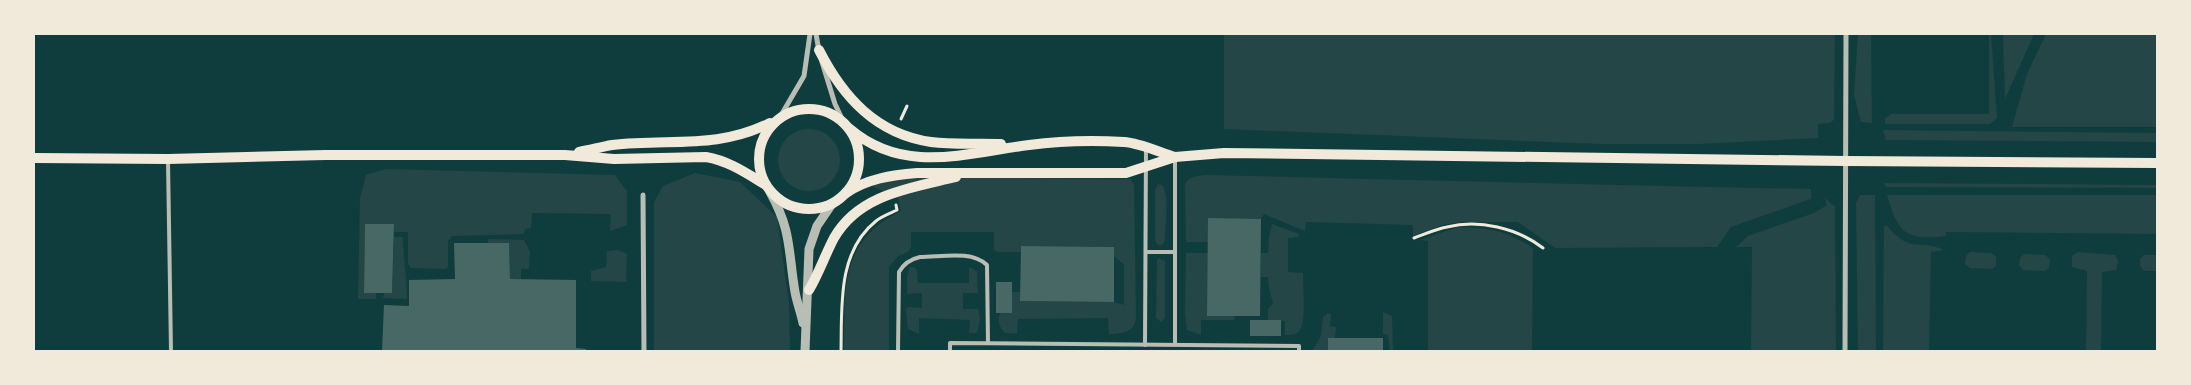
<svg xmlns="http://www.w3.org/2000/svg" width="2191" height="385" font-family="Cabin,sans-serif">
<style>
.green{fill:#244646}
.building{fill:#486865}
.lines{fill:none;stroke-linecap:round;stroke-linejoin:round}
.path{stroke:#f1e9da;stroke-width:3}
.service{stroke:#b8beb3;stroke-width:4}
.minor{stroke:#b8beb3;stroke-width:5}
.tertiary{stroke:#b8beb3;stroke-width:9}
.secondary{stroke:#f1e9da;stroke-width:10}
</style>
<rect width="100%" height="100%" fill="#0f3d3e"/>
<!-- green -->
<g class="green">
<polygon points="1224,34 1835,34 1834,120 1829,123 1818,124 1818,138 1698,144 1602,144 1224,129"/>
<polygon points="1858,34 1871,34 1872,123 1861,122 1854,95"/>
<polygon points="1989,34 1991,34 1997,118 1990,124 1885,124 1885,119 1891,114 1989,114"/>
<polygon points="2003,34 2034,34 2005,99"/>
<polygon points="2046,34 2157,34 2157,127 2012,127 2027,74"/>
<circle cx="809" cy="160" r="31"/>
<polygon points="1883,130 2157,133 2157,142 1886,140"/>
<polygon points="385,169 615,175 627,191 627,225 610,231 611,214 532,213 531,228 525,229 524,234 452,236 448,241 448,267 446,269 411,268 408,264 408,232 394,232 394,224 365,224 364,293 376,293 376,299 358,299 360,198 366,175"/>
<polygon points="695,173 740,182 777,217 789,303 790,351 654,351 654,202 663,186"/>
<path d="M1208 175C1409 180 1610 185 1811 189V199L1731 227 1717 247 1555 248 1518 222H1461L1442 225 1413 236V225L1306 222 1305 231 1264 214 1261 219 1208 220V242H1186L1185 184C1190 175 1199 176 1208 175Z"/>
<path d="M926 177 1131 179 1134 185 1136 318C1134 333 1121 334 1109 334L1108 318 1018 319 1017 334 1005 333C991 320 1004 304 1012 292H1020V301L1114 302 1124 305V265L1114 256V247L1021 246V252H998L994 250V232H911V247L908 252 898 256 889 267V351H844C845 291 838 242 901 211L898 198 872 186 896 179Z"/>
<polygon points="1884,183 2156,185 2157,188 1886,187"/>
<path d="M1158 184 1162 185C1170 196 1165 227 1165 241L1162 245H1158L1155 241V190Z"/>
<polygon points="1860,195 1875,195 1876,351 1858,351 1856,203"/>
<path d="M1887 195H2157V234L1946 232V236C1904 241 1898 232 1887 195Z"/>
<polygon points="1825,198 1835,207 1836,351 1751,351 1752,247 1736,247 1748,236 1814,213 1827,205"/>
<path d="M1272 224 1299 234V237L1288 238V272L1303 273C1303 285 1306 321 1300 330 1296 335 1290 335 1285 335V321L1268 320V309L1273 304C1271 294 1268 287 1268 277H1261V253H1268L1269 237Z"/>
<path d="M1884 226H1887C1912 255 1918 238 1944 250L1931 252 1929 351H1883Z"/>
<path d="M1458 227C1490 228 1505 230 1533 248L1532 351H1428V241L1420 240Z"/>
<path d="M394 237H403C403 259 407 277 407 299L383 298 384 293H392Z"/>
<polygon points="488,239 524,240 530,252 529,269 521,269 521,279 510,279 509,243 488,243"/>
<polygon points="618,250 627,254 626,282 591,281 591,271 606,267 607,251"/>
<polygon points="1970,252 1991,253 1996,257 1996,266 1992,269 1970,268 1965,264 1966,256"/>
<polygon points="2078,252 2115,255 2118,261 2116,270 2102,272 2101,351 2086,351 2087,271 2072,267 2072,256"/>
<polygon points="1186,253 1208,253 1207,315 1235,316 1234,320 1201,320 1201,335 1187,330 1185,313"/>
<polygon points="2024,254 2045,255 2050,259 2049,268 2045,271 2023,270 2019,265 2020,258"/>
<polygon points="2144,255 2157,255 2157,271 2144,271 2140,266 2140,259"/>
<polygon points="1159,258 1165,261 1165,318 1161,322 1156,318 1157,260"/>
<polygon points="910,267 914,267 917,270 918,283 969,283 969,268 972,268 977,272 978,293 963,293 963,309 978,309 980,318 977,333 969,333 970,320 919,318 919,334 908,329 906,309 908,307 922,308 922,293 907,294 907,277"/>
<polygon points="1383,312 1392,316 1393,351 1390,351 1388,335 1383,334"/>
<polygon points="1328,313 1331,314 1330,326 1336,327 1335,338 1328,338 1328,351 1312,351 1321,336 1323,317"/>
</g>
<!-- building -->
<g class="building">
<polygon points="1208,218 1261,219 1260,316 1207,316"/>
<polygon points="365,224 394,224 392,293 364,293"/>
<polygon points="454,243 509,243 510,279 576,280 576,348 586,349 586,351 382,351 384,305 409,306 409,280 455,279"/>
<polygon points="1021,246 1114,247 1114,302 1020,301"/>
<rect x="996" y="282" width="16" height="31"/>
<rect x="1250" y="320" width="31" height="16"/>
<rect x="1328" y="338" width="55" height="13"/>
</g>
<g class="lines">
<!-- path -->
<g class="path">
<polyline points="901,119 907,106"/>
<path d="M1414 238C1425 234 1436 229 1447 227 1479 219 1517 228 1543 248"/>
<path d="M841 351C842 307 837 252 876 221 882 216 891 213 897 210L896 205"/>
</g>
<!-- service -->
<g class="service">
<polyline points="1175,159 1175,344"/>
<polyline points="168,161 171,351"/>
<polyline points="1146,252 1175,252"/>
<polyline points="1145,345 1146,148"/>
<path d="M898 351 899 272C904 263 911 259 920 257 941 257 972 250 987 265L988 343"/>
<polyline points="950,351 950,343 1299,346 1299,351"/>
</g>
<!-- minor -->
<g class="minor">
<polyline points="816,34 819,51"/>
<polyline points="822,62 835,104 844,123"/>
<polyline points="780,117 804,76 810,34"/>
<polyline points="643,195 644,351"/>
<polyline points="1845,351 1846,34"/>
</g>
<!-- tertiary -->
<g class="tertiary">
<path d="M770 192C792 231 788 251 795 292 797 303 801 313 803 323"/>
<polyline points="805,351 809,249 817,226 832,204"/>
</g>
<!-- secondary -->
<g class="secondary">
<path d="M819 50C843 97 876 134 931 142 954 145 978 143 1001 144"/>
<circle cx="809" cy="159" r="50"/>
<path d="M850 129C904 175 966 153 1029 145 1059 141 1093 140 1124 142 1140 143 1159 152 1175 157"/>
<path d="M579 152C590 150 601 147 612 145 670 138 715 150 770 123"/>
<path d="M34 158 168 159 325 155H565L614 159 706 157C729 161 746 173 766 185"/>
<path d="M846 193C867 179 891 175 917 173H1126L1175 157 1224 153 1846 161 2157 163"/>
<path d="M809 290C819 273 825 255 834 238 859 194 911 188 956 177"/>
</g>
</g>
<!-- border -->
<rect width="2191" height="385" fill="none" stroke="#f1e9da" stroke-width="70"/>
</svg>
